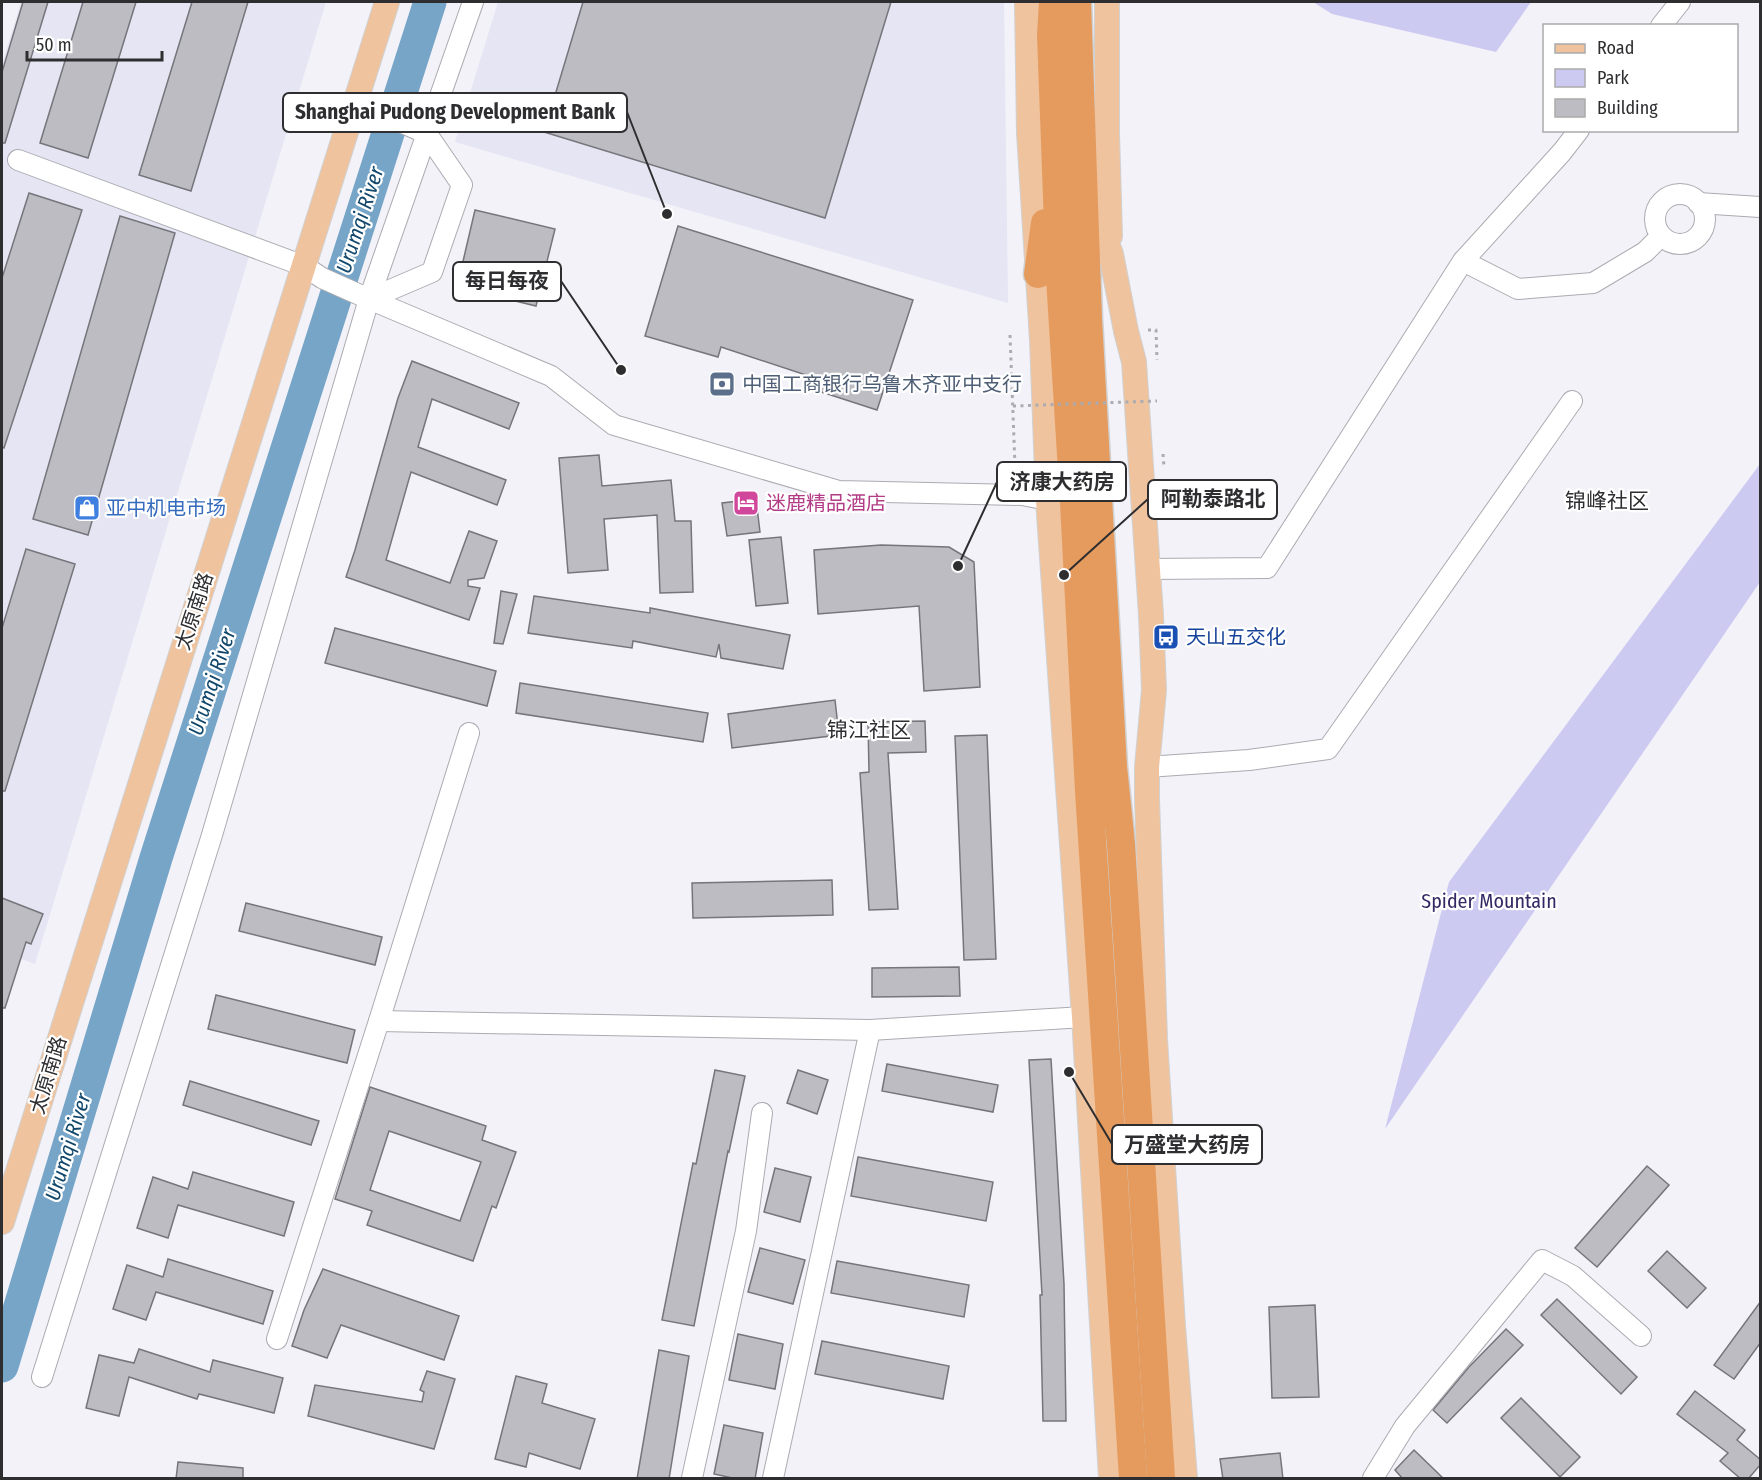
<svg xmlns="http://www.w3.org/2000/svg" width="1762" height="1480" font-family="'Fira Sans Condensed','Noto Sans SC',sans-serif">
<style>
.built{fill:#e5e5f3}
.green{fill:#cdcaf2}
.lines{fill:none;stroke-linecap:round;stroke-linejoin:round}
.river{stroke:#77a5c8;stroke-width:33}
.building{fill:#bcbcc2;stroke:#75757b;stroke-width:1.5;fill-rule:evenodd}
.minor-casing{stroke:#ababb1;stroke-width:22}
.major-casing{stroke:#d1d1d1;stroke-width:26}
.highway-casing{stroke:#d1d1d1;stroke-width:31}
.path{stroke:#acabb1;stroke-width:3;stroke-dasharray:3 4.5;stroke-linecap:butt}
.minor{stroke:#fff;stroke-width:20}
.major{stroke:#efc39e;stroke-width:24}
.highway{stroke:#e59b5d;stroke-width:28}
.path-bridge{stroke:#acabb1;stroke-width:3;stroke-dasharray:3 4.5;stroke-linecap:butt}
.labels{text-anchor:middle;stroke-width:4.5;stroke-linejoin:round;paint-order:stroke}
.service-label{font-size:20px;fill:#4e5e75;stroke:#fff;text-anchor:start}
.hotel-label{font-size:20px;fill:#b23c85;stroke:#fff;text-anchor:start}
.shop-label{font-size:20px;fill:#366cbe;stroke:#fff;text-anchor:start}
.street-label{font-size:20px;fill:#2e2d30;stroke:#fff}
.transit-label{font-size:20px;fill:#164399;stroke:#fff;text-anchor:start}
.park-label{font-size:20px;fill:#342965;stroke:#fff}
.water-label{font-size:21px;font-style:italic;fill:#11486b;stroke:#fff}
.neighbourhood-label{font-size:21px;fill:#2e2d30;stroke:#fff}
.leader{fill:none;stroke:#2e2d30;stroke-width:2}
.callout-dot{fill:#2e2d30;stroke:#fff;stroke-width:2}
.callout{fill:#fff;stroke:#2e2d30;stroke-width:2}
.callout-label{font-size:21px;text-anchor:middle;font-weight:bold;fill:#2e2d30}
</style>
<rect width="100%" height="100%" fill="#f3f2f9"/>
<!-- built -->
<g class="built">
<polygon points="21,2 326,2 35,964 2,952 2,64"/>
<polygon points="498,2 1004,2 1008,303 455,142"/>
</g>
<!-- green -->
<g class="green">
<polygon points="1313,2 1531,2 1496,52 1332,14"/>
<polygon points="1760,464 1760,582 1385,1129 1449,882"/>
</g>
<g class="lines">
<!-- river -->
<polyline class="river" points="2,1366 156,858 430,2"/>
</g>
<!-- building -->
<g class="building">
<polygon points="23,2 48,2 5,143 2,143 2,72"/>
<polygon points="83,2 136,2 88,158 40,143"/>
<polygon points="192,2 248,2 191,191 139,175"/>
<polygon points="583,2 891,2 825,218 544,132"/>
<polygon points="29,193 82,210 4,448 2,447 2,278"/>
<polygon points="475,210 555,229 536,306 457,287"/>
<polygon points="120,216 175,233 88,535 33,519"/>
<polygon points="678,226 913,300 877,410 809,388 812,377 721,347 718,357 645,336"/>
<polygon points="412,361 519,403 509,429 432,399 418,447 506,480 497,505 411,472 386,560 450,583 469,531 497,541 484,578 468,580 468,586 480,588 469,620 346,577 355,550 398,398"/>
<polygon points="599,455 602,486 671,480 675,521 691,521 693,592 660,593 657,515 604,519 608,570 568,573 559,458"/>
<polygon points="756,499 760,532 727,536 722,503"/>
<polygon points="781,537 788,603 756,606 749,540"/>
<polygon points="881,545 949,547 974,562 980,687 924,691 919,606 818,614 814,550"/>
<polygon points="26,549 75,564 5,791 2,791 2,628"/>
<polygon points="501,591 517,594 503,644 494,643"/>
<polygon points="534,596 650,613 650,608 790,635 783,669 721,658 719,644 716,657 633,641 632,648 528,633"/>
<polygon points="335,628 496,671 487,706 325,663"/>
<polygon points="520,683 708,713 703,742 516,713"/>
<polygon points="835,700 839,735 732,748 728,714"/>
<polygon points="925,721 926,752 888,753 898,909 869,910 860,773 869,772 868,722"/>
<polygon points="987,735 996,959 964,960 955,736"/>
<polygon points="832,880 833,915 693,918 692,883"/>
<polygon points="2,898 43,914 31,944 26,942 5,1008 2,1008"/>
<polygon points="246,903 382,937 375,965 239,931"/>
<polygon points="959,967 960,996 872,997 872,968"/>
<polygon points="216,995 355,1030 347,1063 208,1029"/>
<polygon points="1051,1059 1064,1284 1066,1421 1043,1421 1040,1295 1042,1295 1029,1060"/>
<polygon points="887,1064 998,1085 993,1112 882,1091"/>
<polygon points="715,1070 745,1076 729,1152 728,1151 694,1326 662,1320 693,1163 696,1164"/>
<polygon points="798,1070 828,1080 817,1114 787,1103"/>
<polygon points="190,1081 319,1121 311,1145 183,1105"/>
<path d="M370 1087 486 1126 482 1140 516 1152 496 1208 492 1206 473 1261 367 1225 372 1211 335 1199ZM389 1131 481 1162 460 1221 370 1190Z"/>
<polygon points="858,1157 993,1182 986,1221 851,1196"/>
<polygon points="1647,1166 1669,1185 1597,1267 1575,1248"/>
<polygon points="775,1168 811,1177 800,1222 764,1212"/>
<polygon points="193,1172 294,1202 284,1236 178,1205 168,1238 137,1228 153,1177 188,1189"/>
<polygon points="760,1248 805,1260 793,1304 748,1292"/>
<polygon points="1667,1251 1706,1288 1687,1308 1648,1271"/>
<polygon points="168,1259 273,1291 263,1324 156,1292 146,1320 113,1309 127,1265 163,1277"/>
<polygon points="837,1261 969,1285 964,1317 831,1293"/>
<polygon points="323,1269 459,1316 444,1360 341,1325 327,1358 292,1346 304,1310"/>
<polygon points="1557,1299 1637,1377 1621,1394 1541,1315"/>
<polygon points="1761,1301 1761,1342 1734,1379 1714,1365"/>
<polygon points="1315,1305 1319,1397 1272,1398 1269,1307"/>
<polygon points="1506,1329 1523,1345 1447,1423 1433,1410 1469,1367"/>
<polygon points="738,1334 783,1344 775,1389 729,1380"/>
<polygon points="822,1341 949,1366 943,1399 815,1374"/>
<polygon points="139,1349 210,1372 213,1360 283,1378 274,1413 199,1394 197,1399 129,1377 119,1416 86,1408 99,1355 134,1363"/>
<polygon points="659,1350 689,1356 669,1479 637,1479"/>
<polygon points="427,1371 455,1379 434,1449 308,1416 315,1385 422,1402 424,1392 420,1390"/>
<polygon points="516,1376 547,1384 542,1403 595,1419 580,1469 529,1453 526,1467 495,1459"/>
<polygon points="1695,1391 1745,1430 1737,1440 1761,1460 1761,1464 1748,1479 1741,1479 1720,1461 1728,1453 1677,1414"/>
<polygon points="1521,1398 1580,1457 1560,1477 1501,1418"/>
<polygon points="724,1425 763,1433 755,1479 737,1479 714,1474"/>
<polygon points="1414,1450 1444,1479 1403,1479 1395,1470"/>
<polygon points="1280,1453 1283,1479 1223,1479 1220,1459"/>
<polygon points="178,1462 243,1468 243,1479 176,1479"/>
</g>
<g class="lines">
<defs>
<g id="minor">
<polyline points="1661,26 1680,2"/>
<polyline points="354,106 405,124 427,134 462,185 432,272 369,299"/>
<polyline points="18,160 304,266 322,278 369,299 551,376 614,425 839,491 1022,495 1048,500"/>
<circle cx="1680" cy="219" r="25"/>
<polyline points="1698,203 1760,207"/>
<polyline points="1463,261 1518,289 1593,283 1645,252 1661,236"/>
<polyline points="1148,569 1267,568 1463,261 1562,152 1579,130"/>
<polyline points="1147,767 1249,760 1328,749 1572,401"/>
<polyline points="379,1021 870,1030 1084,1017"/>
<polyline points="277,1339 379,1021 469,733"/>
<polyline points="42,1377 212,835 369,299 473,2"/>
<polyline points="692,1478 746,1231 762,1113"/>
<polyline points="773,1478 870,1030"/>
<polyline points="1373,1478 1405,1426 1542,1260 1573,1276 1641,1336"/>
</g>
<g id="major">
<polyline points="1027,2 1029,133 1042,340 1048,500 1084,1017 1111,1478"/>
<polyline points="1107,2 1107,133 1110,236"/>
<polyline points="1087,193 1111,254 1126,331 1134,362 1151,615 1154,690 1147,767 1147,798 1155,1039 1173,1326 1185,1478"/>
<polyline points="2,1222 387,2"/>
</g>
<g id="highway">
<polyline points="1053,2 1051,35 1060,278 1074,503 1089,791 1133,1478"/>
<polyline points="1077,2 1088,319 1113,767 1121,844 1161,1478"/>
<polyline points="1038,274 1045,223"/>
</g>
</defs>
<!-- minor casing -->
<use href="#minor" class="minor-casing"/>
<!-- major casing -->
<use href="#major" class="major-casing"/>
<!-- highway casing -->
<use href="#highway" class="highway-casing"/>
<!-- path -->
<g class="path">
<polyline points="1148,330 1156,330 1157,360"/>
<polyline points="1010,335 1015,466 1018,477"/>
<polyline points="1163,454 1164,467"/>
</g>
<!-- minor -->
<use href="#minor" class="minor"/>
<!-- major -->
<use href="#major" class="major"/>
<!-- highway -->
<use href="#highway" class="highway"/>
<!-- path-bridge -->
<polyline class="path-bridge" points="1013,406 1157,401"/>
</g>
<!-- icons -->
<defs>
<symbol id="bank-square" viewBox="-11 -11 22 22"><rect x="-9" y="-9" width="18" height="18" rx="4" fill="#5c6f8a" stroke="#fff"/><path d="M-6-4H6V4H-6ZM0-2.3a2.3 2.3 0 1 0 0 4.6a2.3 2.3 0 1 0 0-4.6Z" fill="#fff"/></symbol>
<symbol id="hotel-square" viewBox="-11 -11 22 22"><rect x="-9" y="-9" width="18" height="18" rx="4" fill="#d1479c" stroke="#fff"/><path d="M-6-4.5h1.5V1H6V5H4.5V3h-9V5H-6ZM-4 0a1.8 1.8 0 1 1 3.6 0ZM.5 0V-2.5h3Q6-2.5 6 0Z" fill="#fff"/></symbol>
<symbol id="shop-square" viewBox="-11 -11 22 22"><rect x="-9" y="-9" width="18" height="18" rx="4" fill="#3f7fe0" stroke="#fff"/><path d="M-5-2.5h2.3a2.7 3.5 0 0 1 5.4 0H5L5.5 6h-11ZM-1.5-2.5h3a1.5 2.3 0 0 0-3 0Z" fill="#fff"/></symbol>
<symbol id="bus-square" viewBox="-11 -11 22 22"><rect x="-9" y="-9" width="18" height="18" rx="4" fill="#1a4fb4" stroke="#fff"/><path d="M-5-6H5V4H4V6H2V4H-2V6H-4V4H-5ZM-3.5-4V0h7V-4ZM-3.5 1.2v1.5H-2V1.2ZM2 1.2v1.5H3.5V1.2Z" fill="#fff"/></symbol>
</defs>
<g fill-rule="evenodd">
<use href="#bank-square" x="707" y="369" width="30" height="30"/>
<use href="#hotel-square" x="731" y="488" width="30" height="30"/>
<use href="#shop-square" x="72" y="493" width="30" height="30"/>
<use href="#bus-square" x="1151" y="622" width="30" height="30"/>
</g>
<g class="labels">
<!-- service labels -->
<g class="service-label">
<text x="742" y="391">中国工商银行乌鲁木齐亚中支行</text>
</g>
<!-- hotel labels -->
<g class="hotel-label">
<text x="766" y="510">迷鹿精品酒店</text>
</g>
<!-- shop labels -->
<g class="shop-label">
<text x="106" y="515">亚中机电市场</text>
</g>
<!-- street labels -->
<g class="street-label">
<text transform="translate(194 611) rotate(-72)" y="7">太原南路</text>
<text transform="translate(48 1075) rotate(-73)" y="7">太原南路</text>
</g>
<!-- transit labels -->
<g class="transit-label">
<text x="1186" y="644">天山五交化</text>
</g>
<!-- park labels -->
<g class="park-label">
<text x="1489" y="908">Spider Mountain</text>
</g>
<!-- water labels -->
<g class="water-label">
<text transform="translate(360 220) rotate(-72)" y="7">Urumqi River</text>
<text transform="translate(212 682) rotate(-72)" y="7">Urumqi River</text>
<text transform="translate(68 1147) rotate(-73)" y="7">Urumqi River</text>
</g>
<!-- neighbourhood labels -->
<g class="neighbourhood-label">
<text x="1607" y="508">锦峰社区</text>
<text x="869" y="737">锦江社区</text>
</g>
</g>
<!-- callouts -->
<path class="leader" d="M667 214L627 112M621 370L561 281M958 566L997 482M1064 575L1148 499M1069 1072L1112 1144"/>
<g class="callout-dot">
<circle cx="667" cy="214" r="6"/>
<circle cx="621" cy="370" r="6"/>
<circle cx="958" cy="566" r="6"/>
<circle cx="1064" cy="575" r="6"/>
<circle cx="1069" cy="1072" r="6"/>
</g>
<g class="callout">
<rect x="283" y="93" width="344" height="39" rx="6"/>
<rect x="453" y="262" width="108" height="39" rx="6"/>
<rect x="997" y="462" width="129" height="39" rx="6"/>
<rect x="1148" y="480" width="129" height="39" rx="6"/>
<rect x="1112" y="1125" width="150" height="39" rx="6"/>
</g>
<g class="callout-label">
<text x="455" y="119">Shanghai Pudong Development Bank</text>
<text x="507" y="288">每日每夜</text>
<text x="1062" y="489">济康大药房</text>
<text x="1213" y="506">阿勒泰路北</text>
<text x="1187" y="1152">万盛堂大药房</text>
</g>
<!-- border -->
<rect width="1762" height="1480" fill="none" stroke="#2e2d30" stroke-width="6"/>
<!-- legend -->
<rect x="1543" y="24" width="195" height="108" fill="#ffffff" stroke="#ababac" stroke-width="1.5"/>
<rect x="1555" y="44" width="30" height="9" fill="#efc39e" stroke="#ababac" stroke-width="1.5"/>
<text x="1597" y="54" font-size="18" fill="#2e2d30">Road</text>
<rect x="1555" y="69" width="30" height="18" fill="#cdcaf2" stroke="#ababac" stroke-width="1.5"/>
<text x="1597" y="84" font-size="18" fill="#2e2d30">Park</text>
<rect x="1555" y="99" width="30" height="18" fill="#bcbcc2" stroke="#ababac" stroke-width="1.5"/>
<text x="1597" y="114" font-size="18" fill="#2e2d30">Building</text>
<!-- scale -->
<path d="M27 51v9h135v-9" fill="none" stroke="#2e2d30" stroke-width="3"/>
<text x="36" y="51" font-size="18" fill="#2e2d30" stroke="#ffffff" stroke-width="4.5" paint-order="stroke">50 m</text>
</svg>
